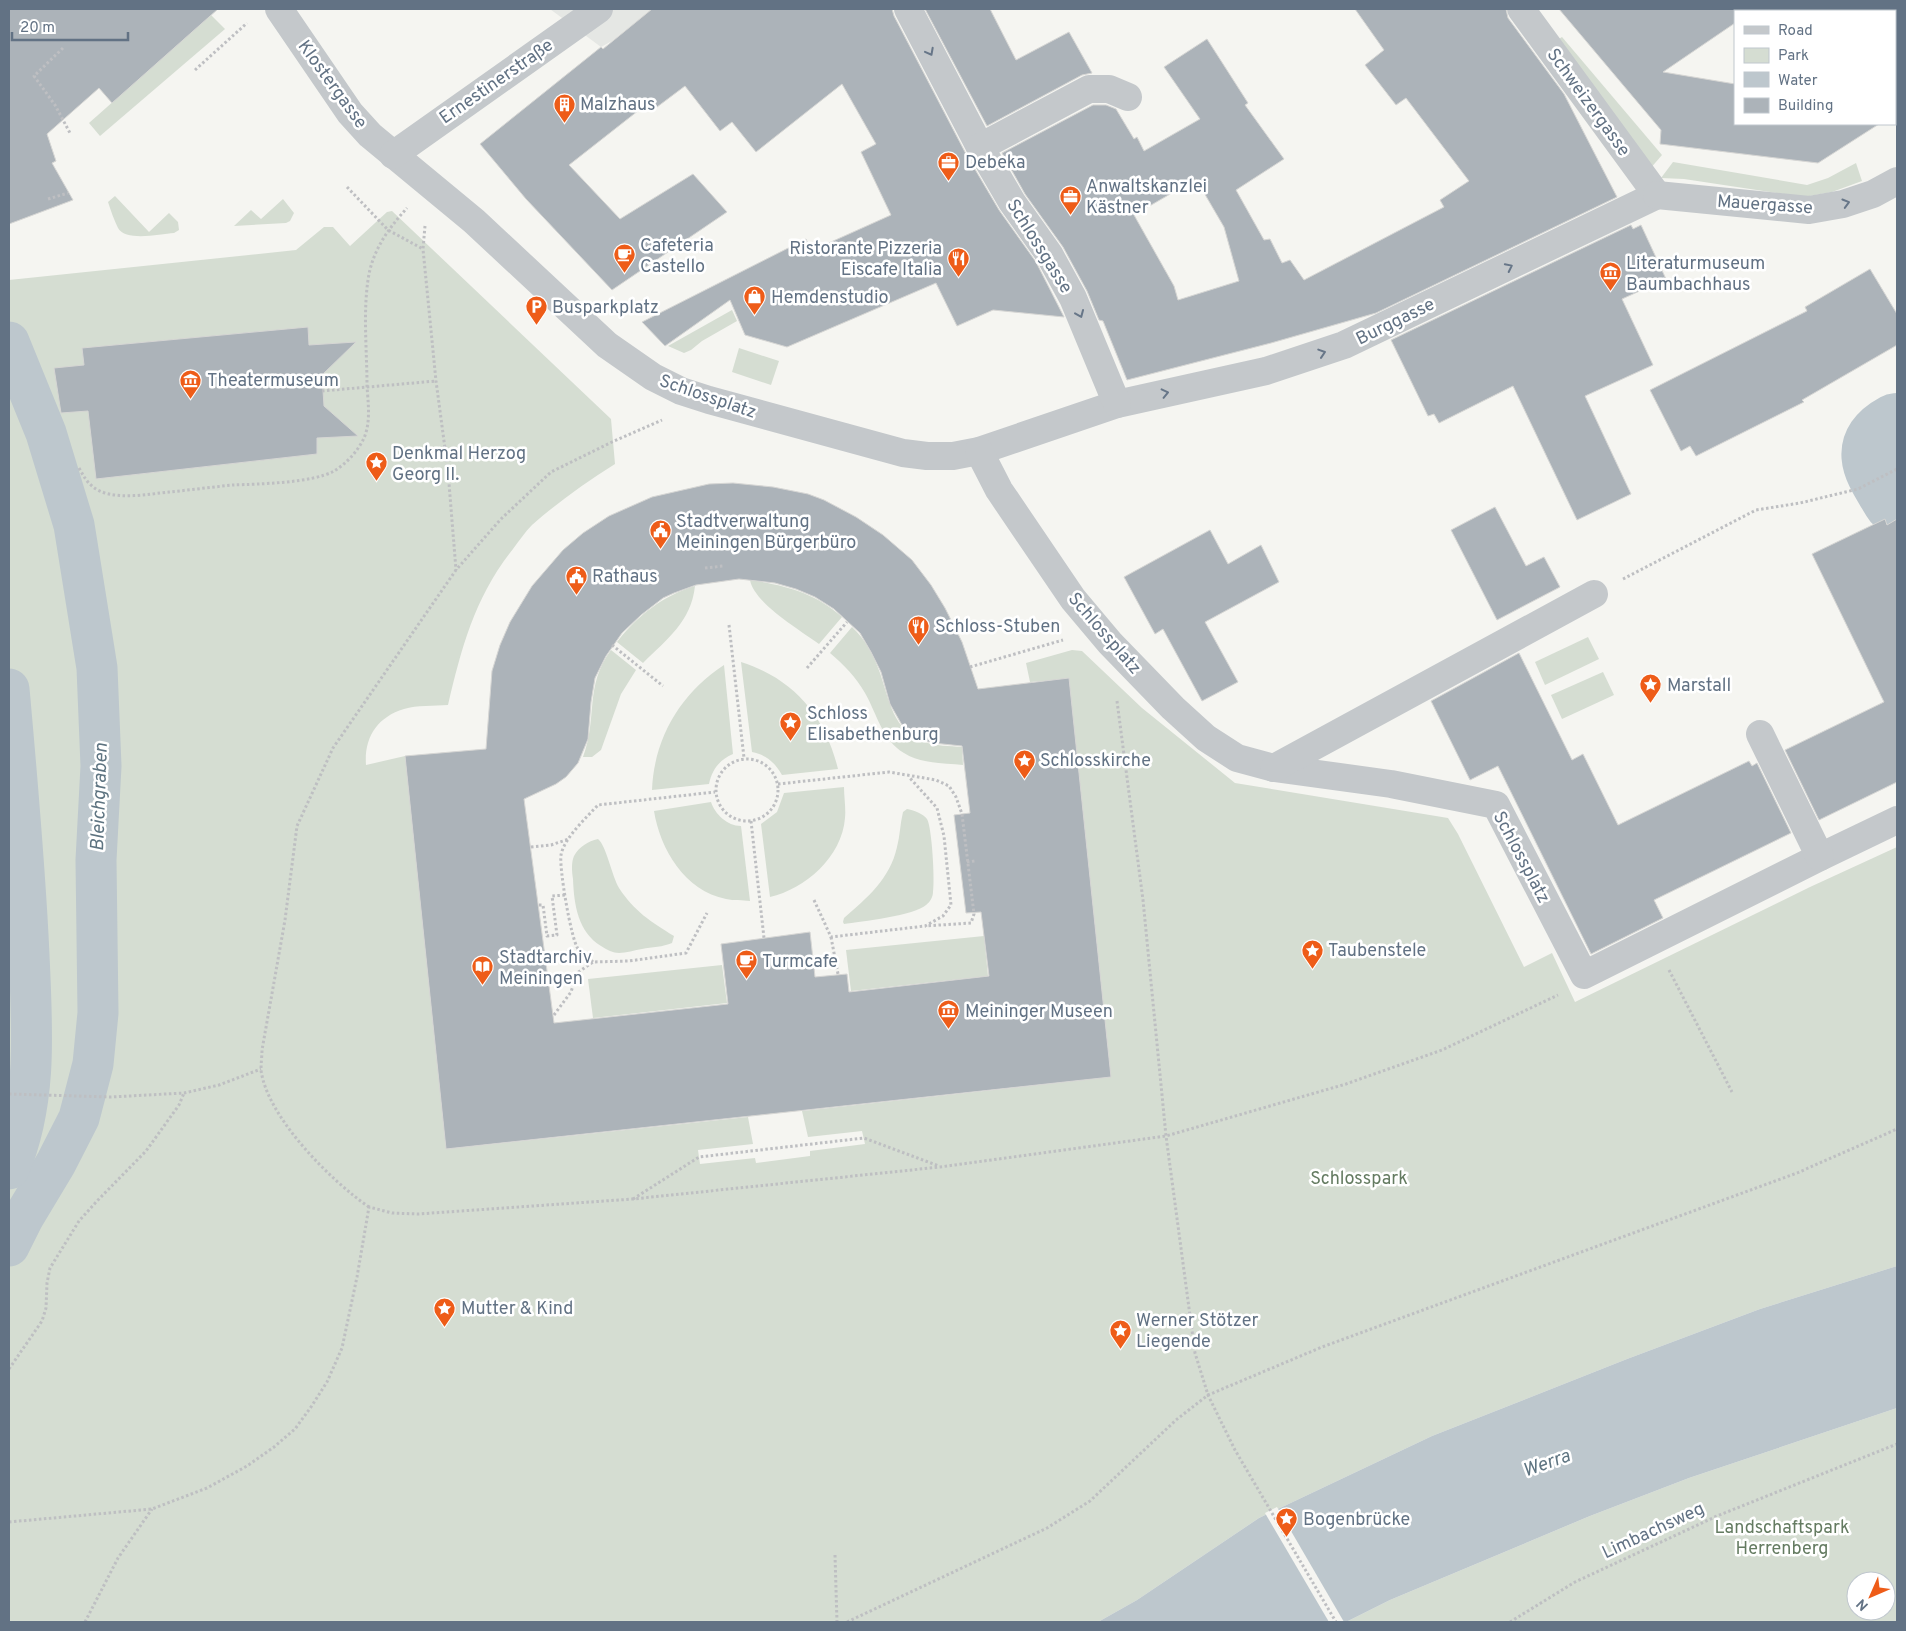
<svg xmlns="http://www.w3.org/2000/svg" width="1906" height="1631" font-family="Overpass,sans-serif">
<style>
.built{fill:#e5e7e4}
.green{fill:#d5ddd2;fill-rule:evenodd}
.water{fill:#bdc7cd}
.pier{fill:#f5f5f1}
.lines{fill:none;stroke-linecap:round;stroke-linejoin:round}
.canal{stroke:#bdc7cd;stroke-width:41}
.river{stroke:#bdc7cd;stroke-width:70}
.building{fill:#acb3b9;stroke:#d6d6d4;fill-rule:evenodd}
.path{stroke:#bebfc2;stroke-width:3;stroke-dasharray:2.5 2.5;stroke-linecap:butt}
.minor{stroke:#c4c8cb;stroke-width:28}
.oneway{stroke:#677688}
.labels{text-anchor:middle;stroke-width:5;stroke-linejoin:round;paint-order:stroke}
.street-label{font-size:18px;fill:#627284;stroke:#fff}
.poi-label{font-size:18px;fill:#627284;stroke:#fff;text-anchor:start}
.park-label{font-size:18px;fill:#647b61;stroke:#fff}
.water-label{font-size:19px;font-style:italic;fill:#5e7481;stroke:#fff}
</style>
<rect width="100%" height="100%" fill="#f5f5f1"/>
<!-- built -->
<polygon class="built" points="550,9 652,9 612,41 601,47"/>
<!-- green -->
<g class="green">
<polygon points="211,15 225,29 100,136 89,123"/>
<polygon points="1562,37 1662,155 1649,170 1554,42"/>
<polygon points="1673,162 1807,185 1828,178 1856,163 1862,181 1832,192 1804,197 1684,179 1661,178"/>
<path d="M115 196 149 232 169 213 178 222 179 230 174 233C160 234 126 242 118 228 114 220 111 211 108 202Z"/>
<polygon points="283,199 294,213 290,221 286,223 234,226 251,210 261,219"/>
<path d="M392 211 611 419 615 464C585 483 558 502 532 525 525 532 519 541 513 549 475 597 462 646 448 705 434 706 417 705 404 709 377 717 364 738 366 765L405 756 446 1149 748 1117 753 1144 698 1150 700 1164 755 1158 756 1163 810 1156V1151L865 1144 862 1131 808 1137 802 1111 1111 1077 1069 679 1030 682 1026 663 1072 650 1082 651 1142 708 1235 783 1448 818 1458 834 1524 967 1552 953 1575 1002 1810 887 1897 847V1266L1760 1309 1627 1359 1432 1436 1259 1518 1137 1600 1098 1622H9V280L296 250 324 227H333L350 246 387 212Z"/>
<polygon points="732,310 737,321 702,341 691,350 684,353 668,346"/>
<polygon points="739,348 779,361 771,385 732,372"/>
<path d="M750 580C784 585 816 593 842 617L819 644C800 630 754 603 750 580Z"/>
<path d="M695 586C691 622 667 639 643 663L617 642C637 616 664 595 695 586Z"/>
<path d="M852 627C865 639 874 656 880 673 889 699 893 731 924 742 936 746 949 746 962 747L963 765C944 763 921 764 904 753 882 740 877 714 865 693 856 677 844 665 830 653Z"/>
<polygon points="1588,637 1599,659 1545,685 1535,662"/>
<path d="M611 650 636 670 621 694 601 750 592 757H583C598 718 584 687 611 650Z"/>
<path d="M741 662C794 679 825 716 838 769L782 775C775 763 767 755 752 752Z"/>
<path d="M724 665 733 754C719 760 712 770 709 784L652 790C654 738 681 693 724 665Z"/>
<polygon points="1603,672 1614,695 1562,719 1551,695"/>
<path d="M844 787C844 797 846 808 845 818 842 857 805 889 770 897L761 824 777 812 784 793Z"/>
<path d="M711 802C715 814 727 826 741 826L750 901C742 900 734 901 726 899 685 891 660 849 654 811Z"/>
<path d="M907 809C913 810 924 814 927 819 932 827 935 882 933 892 933 897 930 902 926 905 916 915 860 922 844 924L843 922 844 918C867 898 890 879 897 847 900 836 900 824 903 812Z"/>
<path d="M598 839C606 845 612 876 619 888 634 911 651 922 674 936L672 943C663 947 652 947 642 949 635 950 626 953 619 953 613 953 607 950 601 946 578 932 574 905 573 879 572 872 571 863 574 856 579 847 588 841 598 839Z"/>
<polygon points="984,936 988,976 851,991 846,950"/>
<polygon points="722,965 727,1003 593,1018 588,979"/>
<path d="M1897 1408V1622H1346L1390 1600 1590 1516 1689 1478ZM1856 1581H1886V1611H1856Z"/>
</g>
<!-- water -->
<polygon class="water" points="1897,1266 1897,1408 1689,1478 1590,1516 1390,1600 1346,1622 1098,1622 1137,1600 1259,1518 1432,1436 1627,1359 1760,1309"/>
<!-- pier -->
<polygon class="pier" points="1277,1507 1344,1622 1329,1622 1265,1513"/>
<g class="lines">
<!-- canal -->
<g class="canal">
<polyline points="9,342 46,433 74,525 97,668 101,766 96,860 98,1013 93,1064 79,1118 56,1163 23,1218 9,1246"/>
<path d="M9 689C17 778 25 866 29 955 32 1027 38 1101 9 1169"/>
</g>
<!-- river -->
<path class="river" d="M1897 428C1860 448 1881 471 1897 499"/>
</g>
<!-- building -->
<g class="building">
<polygon points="9,9 218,9 112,103 99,88 47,134 56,161 52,163 73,200 9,224"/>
<polygon points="652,9 892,9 894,16 966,154 999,210 1036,262 1064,317 993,310 957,326 936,283 787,347 745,335 730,300 665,346 642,322 806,239 811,251 891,215 861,152 876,144 842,84 756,152 732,122 720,131 685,86 653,110 648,103 569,165 620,219 693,174 727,212 612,290 526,199 480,144 601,47 603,49"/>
<polygon points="925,9 990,9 1016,60 1069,32 1092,73 1082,75 987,126"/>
<path d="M1355 9H1506L1508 18 1564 94 1617 197 1376 313 1271 343 1127 380 1103 321 1099 320 1087 291 1063 247 1025 194 1002 153 1093 105H1106L1116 109 1134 139 1137 137 1144 151 1200 119 1164 67 1207 39 1248 103 1245 105 1284 159 1236 190 1264 240 1270 239 1282 263 1290 260 1304 280 1444 207 1440 200 1469 181 1406 98 1396 105 1365 65 1384 50ZM1196 179 1224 227 1239 281 1178 300 1174 286 1134 215Z"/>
<polygon points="1559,9 1755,9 1752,11 1735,11 1735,23 1663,72 1735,84 1735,124 1879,124 1818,163 1660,144 1661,130"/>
<polygon points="1631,225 1633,229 1641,225 1666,279 1622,299 1653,365 1585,396 1631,494 1577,520 1513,386 1439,423 1434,414 1428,416 1391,340"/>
<polygon points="1870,269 1897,314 1897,345 1802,400 1804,402 1696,456 1690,446 1681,451 1650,390 1807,311 1805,307"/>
<polygon points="308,327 309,345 356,342 322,375 324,406 358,436 317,438 317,454 96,479 88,411 61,413 54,368 84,365 82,348"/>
<path d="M733 483 773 487 808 494 824 500 856 517 883 535 912 560 931 585 945 608 962 642 978 689 1069 678 1111 1077 446 1149 405 756 486 749 492 671 500 645 510 622 532 586 563 550 583 533 609 516 652 497 709 484ZM739 579 775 583 796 589 815 597 834 609 860 633 871 652 881 672 890 704 902 725 911 734 921 740 933 743 962 746 970 813 954 815 966 913 981 912 989 976 849 992 847 974 815 977 810 932 721 944 728 1004 554 1023 524 799 556 784 566 777 578 763 588 739 591 702 595 678 606 656 622 633 641 615 663 598 674 593 696 585Z"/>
<polygon points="1495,507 1526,566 1544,557 1560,587 1497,620 1451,530"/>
<polygon points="1885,519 1887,525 1897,519 1897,782 1819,820 1785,750 1884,702 1812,554"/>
<polygon points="1210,530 1228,564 1261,545 1279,582 1205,622 1238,682 1202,701 1163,629 1155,634 1124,577"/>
<polygon points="1519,653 1572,760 1583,754 1618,825 1749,761 1752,766 1757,763 1791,833 1654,900 1663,918 1591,954 1498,766 1470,780 1431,701"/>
</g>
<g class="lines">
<!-- path -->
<g class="path">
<polyline points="63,48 34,76 55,105 70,133"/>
<polyline points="195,70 247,23"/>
<polyline points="347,187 388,230 423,249"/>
<polyline points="48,199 68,193"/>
<polyline points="425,226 423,249 436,381 448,471 456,570"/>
<polyline points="322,391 436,381"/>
<path d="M79 468C83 475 86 481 92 486 110 502 148 494 169 492 190 490 212 487 233 485 258 484 313 483 334 471 346 464 358 451 364 438 371 422 368 402 367 386 367 351 363 314 368 280 372 251 388 229 407 208"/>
<polyline points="705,568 723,566"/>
<polyline points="1623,579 1756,510 1800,503 1858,489 1897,469"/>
<polyline points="729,625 744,758"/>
<polyline points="612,645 663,686"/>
<polyline points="970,667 1063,640"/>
<polyline points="807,668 847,622"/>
<polyline points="1117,701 1143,900 1166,1136 1195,1353 1208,1395 1235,1450 1336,1622"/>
<circle cx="747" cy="790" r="31"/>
<polyline points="778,784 889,772 936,780 949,786 956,797 962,814 974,914 971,923 925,926"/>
<polyline points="751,821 764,938"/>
<polyline points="531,847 551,845 569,839"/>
<polyline points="967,862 975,861"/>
<polyline points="814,900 831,937 925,926 943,916 951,905 944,836 937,808 909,777"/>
<polyline points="539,905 543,905 547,936 557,935 552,896 565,895"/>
<polyline points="831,937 838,974"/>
<path d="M593 962C588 958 582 954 578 949 571 939 559 868 561 855 564 838 587 817 598 805L715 792"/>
<polyline points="1669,970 1732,1092"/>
<polyline points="554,1015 571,992 577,973 593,962 629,961 686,953 707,913"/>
<polyline points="9,1094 111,1097 184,1093 219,1085 261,1069"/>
<polyline points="633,1199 699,1157 864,1138 939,1166"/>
<path d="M369 1207C331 1181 267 1117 261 1070 261 1063 262 1056 262 1050L285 920 297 826 333 748 456 570 501 519 551 472 612 442 662 420"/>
<polyline points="9,1369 42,1321 46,1308 47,1283 50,1268 79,1221 97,1201 146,1151 179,1105 184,1093"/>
<polyline points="9,1522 152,1509 207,1488 247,1466 274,1447 295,1429 311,1407 327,1382 342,1348 357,1277 369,1207 392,1213 418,1214 633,1199 940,1167 1166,1136 1346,1084 1442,1050 1558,995"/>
<polyline points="835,1555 837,1622"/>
<polyline points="85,1622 118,1558 152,1509"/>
<polyline points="847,1622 1047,1528 1090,1501 1176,1420 1208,1395 1322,1347 1797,1173 1897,1129"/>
<polyline points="1510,1622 1575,1582 1717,1516 1897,1444"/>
</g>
<!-- minor -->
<g class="minor">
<polyline points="279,9 350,113 370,135 474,221 607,345 653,377 681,391 709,400 903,453 927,456 953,456 979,451 1117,404 1266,371 1344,345 1657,195"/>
<polyline points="908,9 980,147 1012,202 1049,254 1073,298 1117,404"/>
<polyline points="1521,9 1657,195"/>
<polyline points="980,147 1089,89 1109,89 1128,97"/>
<polyline points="393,155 599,9"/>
<polyline points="1657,195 1809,210 1843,204 1873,194 1897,181"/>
<polyline points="979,451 999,490 1073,599 1110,643 1173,708 1206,738 1237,758 1274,768 1391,784 1496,805 1584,975 1820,857 1897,820"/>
<polyline points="1760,734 1820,857"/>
<polyline points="1274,768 1594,594"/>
</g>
</g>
<!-- one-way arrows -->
<defs><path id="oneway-chevron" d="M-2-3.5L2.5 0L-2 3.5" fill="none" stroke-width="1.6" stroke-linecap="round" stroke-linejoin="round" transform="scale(1.25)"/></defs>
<g class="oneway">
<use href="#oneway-chevron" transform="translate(930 52) rotate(62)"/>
<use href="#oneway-chevron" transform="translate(1846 203) rotate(-16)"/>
<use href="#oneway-chevron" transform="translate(1509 267) rotate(-26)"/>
<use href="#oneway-chevron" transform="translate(1080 314) rotate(67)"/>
<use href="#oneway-chevron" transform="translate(1322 353) rotate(-18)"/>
<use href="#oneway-chevron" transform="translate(1165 393) rotate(-13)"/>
</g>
<!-- icons -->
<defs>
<symbol id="building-pin" viewBox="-11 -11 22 30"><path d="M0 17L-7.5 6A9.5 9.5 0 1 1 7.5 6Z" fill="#ee5c18" stroke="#fff"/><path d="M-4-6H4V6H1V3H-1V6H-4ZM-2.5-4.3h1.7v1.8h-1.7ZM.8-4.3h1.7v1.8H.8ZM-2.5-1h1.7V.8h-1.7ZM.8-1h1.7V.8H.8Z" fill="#fff"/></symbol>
<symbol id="office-pin" viewBox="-11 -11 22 30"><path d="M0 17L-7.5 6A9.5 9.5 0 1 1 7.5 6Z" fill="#ee5c18" stroke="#fff"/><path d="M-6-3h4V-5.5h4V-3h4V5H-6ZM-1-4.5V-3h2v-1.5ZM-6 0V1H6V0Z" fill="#fff"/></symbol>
<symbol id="cafe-pin" viewBox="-11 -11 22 30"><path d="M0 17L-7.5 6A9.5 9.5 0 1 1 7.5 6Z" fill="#ee5c18" stroke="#fff"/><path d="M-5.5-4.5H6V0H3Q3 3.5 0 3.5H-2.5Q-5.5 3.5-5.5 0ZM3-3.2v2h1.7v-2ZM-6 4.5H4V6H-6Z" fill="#fff"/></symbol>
<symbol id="restaurant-pin" viewBox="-11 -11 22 30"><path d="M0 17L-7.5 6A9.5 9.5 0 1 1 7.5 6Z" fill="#ee5c18" stroke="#fff"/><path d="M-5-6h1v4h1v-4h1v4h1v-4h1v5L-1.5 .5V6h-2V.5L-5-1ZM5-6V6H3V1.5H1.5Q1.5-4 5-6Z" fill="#fff"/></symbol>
<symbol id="museum-pin" viewBox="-11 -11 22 30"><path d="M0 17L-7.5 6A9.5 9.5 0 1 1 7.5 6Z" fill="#ee5c18" stroke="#fff"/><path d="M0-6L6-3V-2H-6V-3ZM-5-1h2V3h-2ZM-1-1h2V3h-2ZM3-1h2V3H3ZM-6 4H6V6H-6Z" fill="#fff"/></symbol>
<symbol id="shop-pin" viewBox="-11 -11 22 30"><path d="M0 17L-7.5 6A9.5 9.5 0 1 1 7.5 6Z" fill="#ee5c18" stroke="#fff"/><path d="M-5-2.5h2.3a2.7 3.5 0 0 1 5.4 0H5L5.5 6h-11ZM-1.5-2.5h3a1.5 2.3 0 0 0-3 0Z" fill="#fff"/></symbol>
<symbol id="parking-pin" viewBox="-11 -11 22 30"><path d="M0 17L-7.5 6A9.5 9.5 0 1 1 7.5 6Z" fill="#ee5c18" stroke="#fff"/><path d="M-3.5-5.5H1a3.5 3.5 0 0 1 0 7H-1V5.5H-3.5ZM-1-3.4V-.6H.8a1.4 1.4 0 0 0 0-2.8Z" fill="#fff"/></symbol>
<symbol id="sight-pin" viewBox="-11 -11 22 30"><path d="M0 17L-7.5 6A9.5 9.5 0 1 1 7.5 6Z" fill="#ee5c18" stroke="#fff"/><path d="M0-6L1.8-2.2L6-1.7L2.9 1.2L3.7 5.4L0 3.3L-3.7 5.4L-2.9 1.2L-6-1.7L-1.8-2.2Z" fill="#fff"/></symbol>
<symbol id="civic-pin" viewBox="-11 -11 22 30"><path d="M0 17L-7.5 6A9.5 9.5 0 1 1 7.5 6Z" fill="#ee5c18" stroke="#fff"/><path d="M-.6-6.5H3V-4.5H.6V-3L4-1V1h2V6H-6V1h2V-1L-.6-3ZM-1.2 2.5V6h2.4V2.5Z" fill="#fff"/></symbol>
<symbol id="library-pin" viewBox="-11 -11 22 30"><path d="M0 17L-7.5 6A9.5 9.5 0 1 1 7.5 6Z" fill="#ee5c18" stroke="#fff"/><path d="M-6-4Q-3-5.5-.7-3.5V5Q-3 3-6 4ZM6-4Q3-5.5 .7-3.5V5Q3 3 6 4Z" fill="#fff"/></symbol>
</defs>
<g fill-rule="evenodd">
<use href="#building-pin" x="552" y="92" width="25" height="34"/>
<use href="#office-pin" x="936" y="150" width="25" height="34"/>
<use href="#office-pin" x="1058" y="184" width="25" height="34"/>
<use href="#cafe-pin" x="612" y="242" width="25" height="34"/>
<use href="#restaurant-pin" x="946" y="246" width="25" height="34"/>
<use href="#museum-pin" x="1598" y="260" width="25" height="34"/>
<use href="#shop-pin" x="742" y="284" width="25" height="34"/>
<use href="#parking-pin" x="524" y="294" width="25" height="34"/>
<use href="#museum-pin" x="178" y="368" width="25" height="34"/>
<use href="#sight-pin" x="364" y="450" width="25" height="34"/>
<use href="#civic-pin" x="648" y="518" width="25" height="34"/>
<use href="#civic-pin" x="564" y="564" width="25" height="34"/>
<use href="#restaurant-pin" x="906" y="614" width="25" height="34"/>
<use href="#sight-pin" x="1638" y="672" width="25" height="34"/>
<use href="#sight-pin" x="778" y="710" width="25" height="34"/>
<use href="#sight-pin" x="1012" y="748" width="25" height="34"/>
<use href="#sight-pin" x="1300" y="938" width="25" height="34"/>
<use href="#cafe-pin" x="734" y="948" width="25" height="34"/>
<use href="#library-pin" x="470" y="954" width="25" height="34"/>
<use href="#museum-pin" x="936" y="998" width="25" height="34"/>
<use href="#sight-pin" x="432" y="1296" width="25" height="34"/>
<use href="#sight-pin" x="1108" y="1318" width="25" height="34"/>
<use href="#sight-pin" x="1274" y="1506" width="25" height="34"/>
</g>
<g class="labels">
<!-- street labels -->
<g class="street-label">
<text transform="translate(496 81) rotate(-35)" y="6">Ernestinerstraße</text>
<text transform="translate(333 84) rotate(54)" y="6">Klostergasse</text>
<text transform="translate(1589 102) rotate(54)" y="6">Schweizergasse</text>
<text transform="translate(1765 204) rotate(4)" y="6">Mauergasse</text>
<text transform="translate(1040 246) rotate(58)" y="6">Schlossgasse</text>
<text transform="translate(1395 321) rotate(-26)" y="6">Burggasse</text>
<text transform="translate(708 396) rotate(19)" y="6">Schlossplatz</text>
<text transform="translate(1105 633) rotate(49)" y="6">Schlossplatz</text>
<text transform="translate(1522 857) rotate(62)" y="6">Schlossplatz</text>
<text transform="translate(1653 1530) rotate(-25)" y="6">Limbachsweg</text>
</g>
<!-- poi labels -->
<g class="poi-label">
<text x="580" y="110">Malzhaus</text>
<text x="965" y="168">Debeka</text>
<text x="1086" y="192">Anwaltskanzlei<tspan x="1086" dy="21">Kästner</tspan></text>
<text x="640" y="251">Cafeteria<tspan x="640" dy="21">Castello</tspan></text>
<text x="942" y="254" text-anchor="end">Ristorante Pizzeria<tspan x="942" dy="21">Eiscafe Italia</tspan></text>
<text x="1626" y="269">Literaturmuseum<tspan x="1626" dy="21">Baumbachhaus</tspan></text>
<text x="771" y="303">Hemdenstudio</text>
<text x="552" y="313">Busparkplatz</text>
<text x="207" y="386">Theatermuseum</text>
<text x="392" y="459">Denkmal Herzog<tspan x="392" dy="21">Georg II.</tspan></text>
<text x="676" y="527">Stadtverwaltung<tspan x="676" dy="21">Meiningen Bürgerbüro</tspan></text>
<text x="592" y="582">Rathaus</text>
<text x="935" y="632">Schloss-Stuben</text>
<text x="1667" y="691">Marstall</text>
<text x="807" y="719">Schloss<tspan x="807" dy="21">Elisabethenburg</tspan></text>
<text x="1040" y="766">Schlosskirche</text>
<text x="1328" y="956">Taubenstele</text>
<text x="499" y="963">Stadtarchiv<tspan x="499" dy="21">Meiningen</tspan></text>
<text x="762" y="967">Turmcafe</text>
<text x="965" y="1017">Meininger Museen</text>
<text x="461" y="1314">Mutter &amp; Kind</text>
<text x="1136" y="1326">Werner Stötzer<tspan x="1136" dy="21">Liegende</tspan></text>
<text x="1303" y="1525">Bogenbrücke</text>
</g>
<!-- park labels -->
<g class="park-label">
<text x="1359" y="1184">Schlosspark</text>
<text x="1782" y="1533">Landschaftspark<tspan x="1782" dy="21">Herrenberg</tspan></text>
</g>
<!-- water labels -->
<g class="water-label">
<text transform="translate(98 797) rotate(-88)" y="7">Bleichgraben</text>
<text transform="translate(1546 1462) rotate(-20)" y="7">Werra</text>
</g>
</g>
<!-- border -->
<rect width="1906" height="1631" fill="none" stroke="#627284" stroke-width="20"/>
<!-- legend -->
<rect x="1734" y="10" width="162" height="115" fill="#ffffff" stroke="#c0c7ce"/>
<rect x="1744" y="26" width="25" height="8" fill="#c4c8cb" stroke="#c0c7ce"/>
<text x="1778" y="35" font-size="15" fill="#627284">Road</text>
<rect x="1744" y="48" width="25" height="15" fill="#d5ddd2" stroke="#c0c7ce"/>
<text x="1778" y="60" font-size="15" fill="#627284">Park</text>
<rect x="1744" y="72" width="25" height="15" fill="#bdc7cd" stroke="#c0c7ce"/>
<text x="1778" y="85" font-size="15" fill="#627284">Water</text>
<rect x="1744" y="98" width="25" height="15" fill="#acb3b9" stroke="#c0c7ce"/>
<text x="1778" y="110" font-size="15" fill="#627284">Building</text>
<!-- north arrow -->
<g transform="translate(1871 1596) rotate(225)"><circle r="24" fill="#ffffff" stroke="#c0c7ce"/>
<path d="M0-4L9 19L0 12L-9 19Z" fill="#ee5c18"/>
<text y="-8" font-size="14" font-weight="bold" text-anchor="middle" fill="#627284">N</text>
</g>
<!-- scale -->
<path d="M12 32v8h116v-8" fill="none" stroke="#627284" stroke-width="2.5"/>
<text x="20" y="32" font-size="15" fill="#627284" stroke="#ffffff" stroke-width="4" paint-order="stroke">20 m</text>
</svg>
